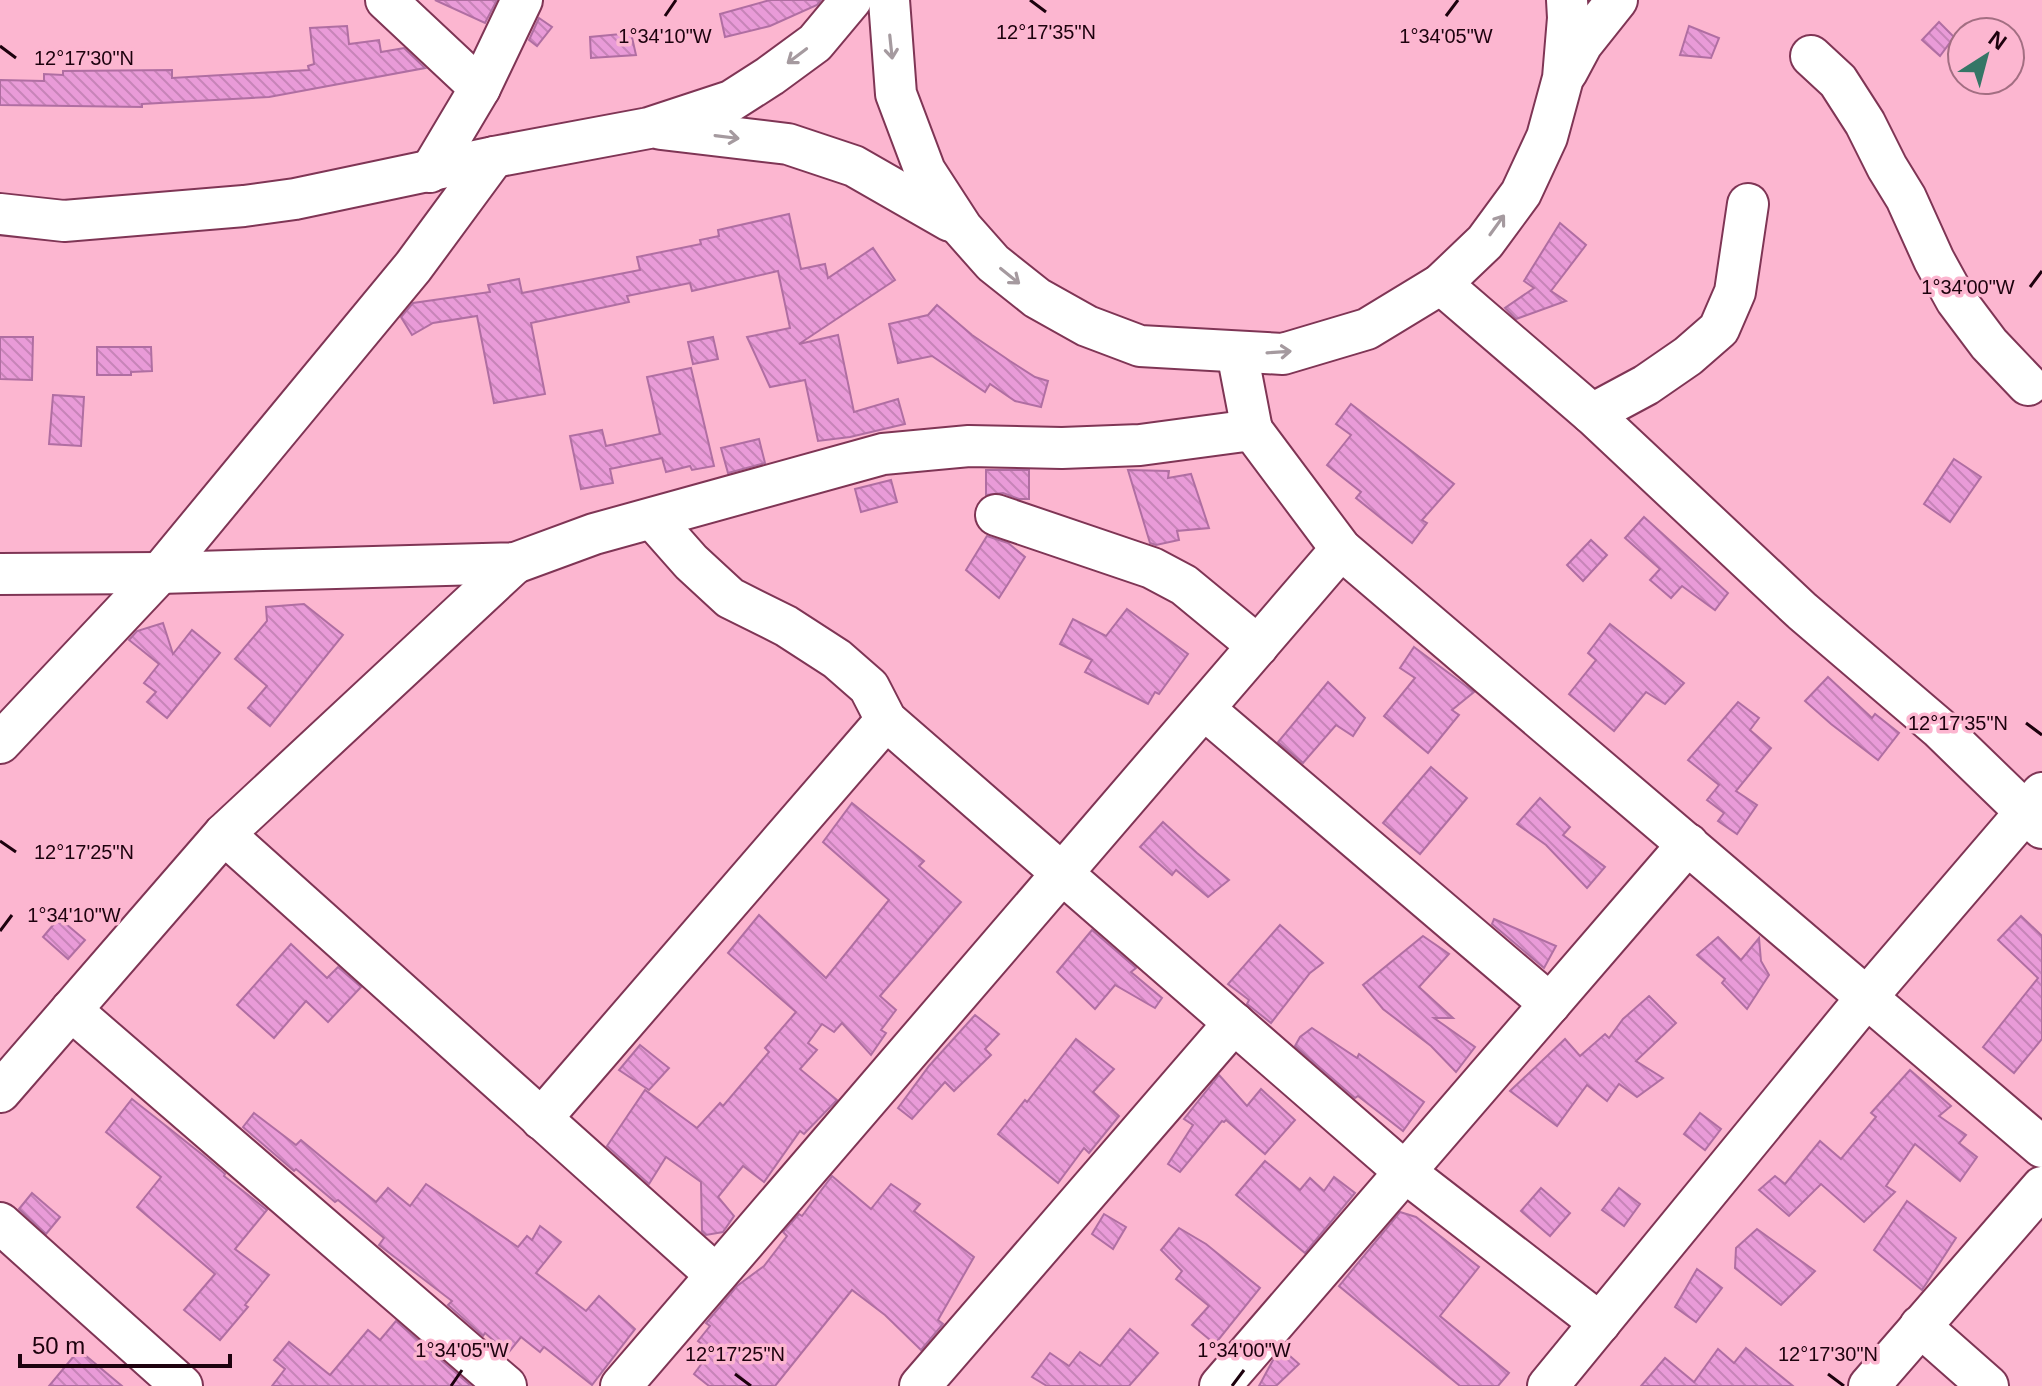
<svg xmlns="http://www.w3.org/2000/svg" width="2042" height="1386" font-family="Arial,sans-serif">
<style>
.building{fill:url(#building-back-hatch);stroke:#b06ea2;stroke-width:2}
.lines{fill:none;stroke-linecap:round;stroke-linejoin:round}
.minor-casing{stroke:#7f3555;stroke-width:44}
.minor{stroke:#fff;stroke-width:40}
.oneway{stroke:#a59a9f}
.ticks{fill:none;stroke:#1d020e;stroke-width:3}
.ticks-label{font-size:20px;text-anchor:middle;fill:#1d020e;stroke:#fcb6d0;stroke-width:7;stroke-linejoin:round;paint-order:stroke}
</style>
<defs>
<pattern id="building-back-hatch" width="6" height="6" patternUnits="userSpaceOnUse" patternTransform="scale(2)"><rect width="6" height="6" fill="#e99bd8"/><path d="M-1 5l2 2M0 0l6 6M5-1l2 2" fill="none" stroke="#c784b8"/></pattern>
</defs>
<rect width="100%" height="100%" fill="#fcb6d0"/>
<!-- building -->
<g class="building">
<polygon points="435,0 497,0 485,23"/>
<polygon points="770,0 821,0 817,5 770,26 725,37 720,14"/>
<polygon points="539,18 552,27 537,46 529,40"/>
<polygon points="1939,22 1954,37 1940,56 1922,40"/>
<polygon points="347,26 349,44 379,40 381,52 404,48 425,68 269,97 142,104 142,107 0,105 0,80 44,81 44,74 63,75 63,71 172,70 172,78 309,70 308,66 314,64 310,28"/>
<polygon points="1689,26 1719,38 1711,58 1680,55"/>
<polygon points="631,33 636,55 591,58 590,37"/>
<polygon points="789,214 801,269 825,264 828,278 873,248 895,280 799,344 838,335 854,412 898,399 905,424 850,437 818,441 805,380 770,387 747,337 790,328 778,271 692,291 690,283 627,296 629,302 531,323 545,394 494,403 477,316 433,323 412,335 401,317 413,303 490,292 488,285 519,279 522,293 640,270 637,257 701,244 700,240 719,236 718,230"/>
<polygon points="1560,223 1586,245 1551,291 1566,301 1516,319 1505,308 1534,288 1524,281"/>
<polygon points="937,305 972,335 1010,361 1035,377 1048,381 1041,407 1015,401 990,384 985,392 932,356 898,363 889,324 928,315"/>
<polygon points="0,337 33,337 32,380 0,379"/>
<polygon points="713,337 718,359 693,364 688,342"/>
<polygon points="97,347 151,347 152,371 131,372 131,375 97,375"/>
<polygon points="691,368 714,466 692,470 690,466 666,472 662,458 610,469 613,483 581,489 570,436 602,430 606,446 660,434 647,377"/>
<polygon points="53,395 84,397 81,446 49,444"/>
<polygon points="1351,404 1454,484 1422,520 1427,523 1412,543 1356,498 1361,492 1327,465 1351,435 1336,424"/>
<polygon points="759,439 765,463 728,473 721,448"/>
<polygon points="1954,459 1981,477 1950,522 1924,504"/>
<polygon points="986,470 1029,470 1029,499 1019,499 1003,493 986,495"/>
<polygon points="1128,470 1169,471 1168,478 1191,474 1209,528 1177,531 1179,540 1156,545 1150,543"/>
<polygon points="891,480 897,502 861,512 855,489"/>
<polygon points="1644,517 1728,593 1715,610 1682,586 1671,598 1650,580 1660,569 1625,538"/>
<polygon points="987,536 1008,543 1025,557 999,598 966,570"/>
<polygon points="1591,540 1607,555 1583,581 1567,565"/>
<polygon points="304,604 343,635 270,726 248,708 267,686 235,659 267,621 266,607"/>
<polygon points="1127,609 1188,654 1159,694 1155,692 1148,704 1085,672 1092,660 1060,644 1073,619 1106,636"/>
<polygon points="163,623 173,654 192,630 220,653 167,718 147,702 156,692 144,683 159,664 129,640 137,631"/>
<polygon points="1610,624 1684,683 1665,704 1646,692 1614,731 1569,694 1596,660 1588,653"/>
<polygon points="1414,647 1474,692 1452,710 1459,715 1428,753 1384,716 1415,678 1400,668"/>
<polygon points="1828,677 1872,718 1875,714 1899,733 1878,760 1831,724 1805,701"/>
<polygon points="1328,682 1365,718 1353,736 1336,725 1303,763 1278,742"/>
<polygon points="1738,702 1759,718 1750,730 1771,748 1736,791 1757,805 1737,834 1718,821 1724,813 1707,800 1719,785 1688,760"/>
<polygon points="1431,767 1467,798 1420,854 1383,823"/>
<polygon points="1540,798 1570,827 1563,835 1605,867 1587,888 1546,845 1517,824"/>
<polygon points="852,803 924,861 919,866 961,902 880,996 896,1010 881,1030 886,1033 871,1055 842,1023 834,1032 822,1024 808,1043 817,1050 800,1069 837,1100 804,1134 800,1131 764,1182 743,1166 718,1197 734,1216 723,1232 706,1235 702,1231 701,1182 666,1157 649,1184 607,1146 645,1090 697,1128 720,1103 723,1106 769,1052 765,1048 796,1012 728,953 759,915 826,978 889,900 823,842"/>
<polygon points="1163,822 1197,853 1229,880 1208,897 1176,870 1172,875 1140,847"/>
<polygon points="2021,916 2042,936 2042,1039 2014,1073 1983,1047 2038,978 1998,940"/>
<polygon points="59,918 85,940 68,959 43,937"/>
<polygon points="1494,919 1556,946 1544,968 1492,924"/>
<polygon points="1280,925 1323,963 1310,973 1271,1023 1247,1004 1249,1000 1228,984"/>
<polygon points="1092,930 1136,968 1131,972 1162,998 1155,1008 1115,985 1095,1009 1057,972"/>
<polygon points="1423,936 1449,954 1419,987 1453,1018 1434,1018 1475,1047 1456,1072 1431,1046 1383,1009 1363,985"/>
<polygon points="1718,937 1741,960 1759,938 1761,961 1769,975 1747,1009 1722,983 1725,979 1697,955"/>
<polygon points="291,944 327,978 338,967 361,987 328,1022 306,1001 274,1038 237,1005"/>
<polygon points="1649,996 1676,1023 1636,1061 1663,1078 1637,1097 1619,1084 1607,1101 1587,1085 1557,1126 1510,1091 1565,1039 1580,1056 1605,1034 1609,1038 1623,1019"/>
<polygon points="975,1015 999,1034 985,1049 991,1055 954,1091 945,1082 912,1119 898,1108 929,1066"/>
<polygon points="1312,1028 1357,1058 1359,1054 1424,1102 1403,1131 1358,1096 1355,1098 1295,1046 1300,1037"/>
<polygon points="1076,1039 1114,1069 1093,1092 1119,1116 1089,1153 1084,1148 1058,1183 998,1134 1025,1100 1027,1102"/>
<polygon points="640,1045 669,1068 649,1090 619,1070"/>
<polygon points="1910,1070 1951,1106 1939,1116 1966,1135 1959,1143 1977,1157 1960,1181 1915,1144 1886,1186 1895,1192 1864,1222 1821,1184 1789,1216 1759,1190 1775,1176 1785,1184 1820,1141 1841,1159 1876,1117 1871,1113"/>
<polygon points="1219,1075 1247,1106 1261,1089 1295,1120 1265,1154 1226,1120 1224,1122 1222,1121 1180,1172 1168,1164 1193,1125 1184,1119"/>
<polygon points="132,1099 204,1156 225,1174 224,1176 267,1210 235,1249 269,1275 245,1305 248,1307 220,1340 184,1310 215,1274 137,1207 161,1177 106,1132"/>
<polygon points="254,1113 296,1145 301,1140 376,1202 388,1188 410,1206 426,1184 518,1247 527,1236 532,1240 540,1226 561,1242 536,1273 586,1311 599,1296 635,1329 592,1385 544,1347 540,1352 521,1337 508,1353 485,1333 483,1336 448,1305 452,1301 379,1245 384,1238 338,1200 335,1202 296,1169 294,1171 243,1127"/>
<polygon points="1700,1113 1721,1129 1705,1150 1684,1134"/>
<polygon points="1265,1161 1300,1190 1310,1178 1324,1191 1334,1177 1355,1193 1305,1253 1236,1195"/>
<polygon points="832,1176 871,1209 891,1184 920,1204 914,1211 974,1257 938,1320 943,1324 921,1350 885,1315 852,1290 775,1386 709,1386 694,1374 711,1351 698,1341 710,1326 706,1323 737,1286 764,1266 787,1236 783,1232 799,1214 802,1216"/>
<polygon points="1541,1188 1570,1213 1550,1236 1521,1211"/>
<polygon points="1619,1188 1640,1204 1624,1226 1602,1210"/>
<polygon points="32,1193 60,1217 46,1234 19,1209"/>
<polygon points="1907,1201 1956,1238 1922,1290 1874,1250"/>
<polygon points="1400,1212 1416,1217 1479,1267 1440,1316 1509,1373 1498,1386 1460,1386 1339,1286"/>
<polygon points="1104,1214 1126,1227 1113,1249 1092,1234"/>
<polygon points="1179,1228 1206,1244 1260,1288 1215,1344 1192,1325 1209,1306 1176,1279 1182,1271 1161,1250"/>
<polygon points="1757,1229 1815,1271 1781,1305 1735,1268 1736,1248"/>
<polygon points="1697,1269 1722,1288 1696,1322 1675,1307"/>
<polygon points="396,1321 471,1386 272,1386 285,1369 274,1360 289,1342 330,1375 368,1330 380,1340"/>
<polygon points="1130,1329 1158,1353 1129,1386 1047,1386 1032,1377 1050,1353 1069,1366 1080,1352 1100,1366"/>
<polygon points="1746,1348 1793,1386 1641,1386 1665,1358 1694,1382 1718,1349 1734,1363"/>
<polygon points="1282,1349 1299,1364 1276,1386 1259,1386 1273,1360"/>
<polygon points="79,1350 122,1386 49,1386"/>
</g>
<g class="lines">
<defs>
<g id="minor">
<polyline points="386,0 480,88"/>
<polyline points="889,0 896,94 925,171 962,228 993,263 1037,298 1087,326 1140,346 1283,354 1367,329 1441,284 1485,242 1521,193 1547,137 1563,78 1568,18 1567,0"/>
<polyline points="1811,56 1838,81 1865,123 1887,167 1906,198 1934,260 1956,300 1989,344 2028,385"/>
<polyline points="1567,72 1582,44 1617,0"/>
<polyline points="661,129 788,144 854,166 950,221"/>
<polyline points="430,172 480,88 522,0"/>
<polyline points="0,214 64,221 244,206 295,199 494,157 649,128 731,101 770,76 815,43 851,0"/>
<polyline points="1441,284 1592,414 1802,611 1939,728 2042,828"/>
<polyline points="1237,352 1252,430"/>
<polyline points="1592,414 1646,385 1688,356 1719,329 1735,292 1748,204"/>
<polyline points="996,515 1152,568 1184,585 1258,646"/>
<polyline points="653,519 691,562 730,598 786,626 837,659 869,687 886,720 1405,1172 1600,1323"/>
<polyline points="0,574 160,573 515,563 594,534 883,454 969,446 1062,448 1140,445 1252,430 1341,549 2042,1147"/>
<polyline points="1204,709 1550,1004"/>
<polyline points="0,743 160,573 413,267 494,157"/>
<polyline points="224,834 716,1275"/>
<polyline points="71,1010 506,1386"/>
<polyline points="0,1092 224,834 515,563"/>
<polyline points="541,1119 886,720"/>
<polyline points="0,1223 182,1386"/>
<polyline points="1920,1326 1988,1386"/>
<polyline points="621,1386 1341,549"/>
<polyline points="920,1386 1234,1023"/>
<polyline points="1220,1386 1688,844"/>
<polyline points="1548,1386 1867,997 2042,793"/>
<polyline points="1869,1386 2042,1187"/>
</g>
</defs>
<!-- minor casing -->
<use href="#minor" class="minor-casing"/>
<!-- minor -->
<use href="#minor" class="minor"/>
</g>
<!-- one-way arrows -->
<defs><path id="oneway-shaft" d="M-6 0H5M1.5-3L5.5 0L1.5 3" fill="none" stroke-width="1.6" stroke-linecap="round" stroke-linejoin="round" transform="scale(2)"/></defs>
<g class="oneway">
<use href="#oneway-shaft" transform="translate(891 47) rotate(84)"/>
<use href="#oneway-shaft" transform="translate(797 56) rotate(143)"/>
<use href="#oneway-shaft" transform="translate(727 137) rotate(7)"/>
<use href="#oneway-shaft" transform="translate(1497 225) rotate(-54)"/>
<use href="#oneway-shaft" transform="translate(1010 276) rotate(39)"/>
<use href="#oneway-shaft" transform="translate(1279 352) rotate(-4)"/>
</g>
<!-- ticks -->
<path class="ticks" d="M1030 0 1046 12M665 16 676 0M1446 16 1458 0M0 46 16 58M2030 287 2042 271M2026 723 2042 735M0 841 16 852M0 931 12 915M735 1374 751 1386M1828 1374 1844 1386M451 1386 462 1370M1232 1386 1244 1370"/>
<g class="ticks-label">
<text x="1046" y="39">12°17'35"N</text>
<text x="1446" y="43">1°34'05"W</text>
<text x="665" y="43">1°34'10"W</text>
<text x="84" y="65">12°17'30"N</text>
<text x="1968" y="294">1°34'00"W</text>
<text x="1958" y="730">12°17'35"N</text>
<text x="84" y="859">12°17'25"N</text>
<text x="74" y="922">1°34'10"W</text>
<text x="462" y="1357">1°34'05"W</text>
<text x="1244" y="1357">1°34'00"W</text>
<text x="735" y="1361">12°17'25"N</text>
<text x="1828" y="1361">12°17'30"N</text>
</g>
<!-- north arrow -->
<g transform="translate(1986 56) rotate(36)"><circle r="38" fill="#fcb6d0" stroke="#a36e82" stroke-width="2"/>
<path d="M0-6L14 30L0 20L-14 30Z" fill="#357666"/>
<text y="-12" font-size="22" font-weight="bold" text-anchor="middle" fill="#1d020e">N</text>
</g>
<!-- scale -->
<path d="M20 1354v12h210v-12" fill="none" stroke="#1d020e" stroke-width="4"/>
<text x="32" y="1354" font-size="24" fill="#1d020e" stroke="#fcb6d0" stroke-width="6" paint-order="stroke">50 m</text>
</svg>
